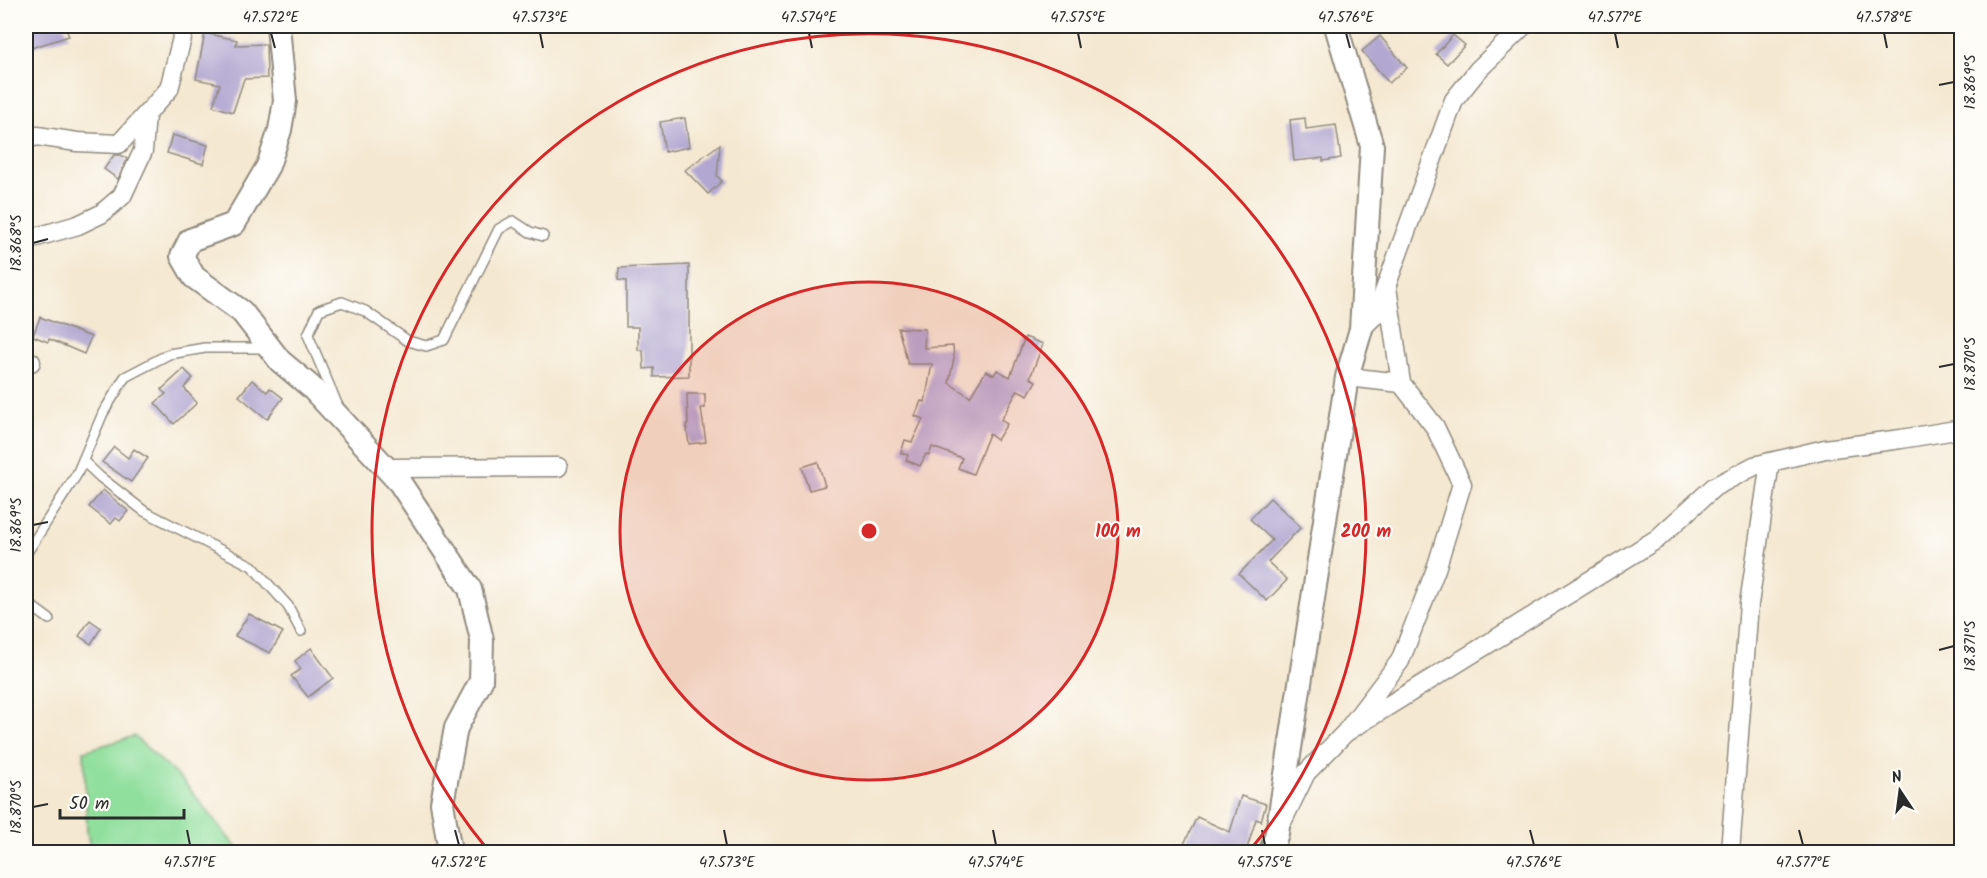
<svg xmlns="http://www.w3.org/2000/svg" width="1987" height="878" font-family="Kalam,sans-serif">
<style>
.green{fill:#90df9d;stroke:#5e8564;stroke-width:1.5}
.building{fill:#b2a7d1}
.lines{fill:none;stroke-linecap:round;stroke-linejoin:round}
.service-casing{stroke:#908a7e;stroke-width:12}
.minor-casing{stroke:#908a7e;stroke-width:21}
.tertiary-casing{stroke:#908a7e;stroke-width:26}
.path{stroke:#908a7e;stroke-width:3;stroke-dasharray:1.5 4.5;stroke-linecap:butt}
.service{stroke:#fff;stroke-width:9}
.minor{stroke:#fff;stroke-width:18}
.tertiary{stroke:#fff;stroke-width:22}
.ticks{fill:none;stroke:#2b2b2b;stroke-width:2}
.ring{fill:none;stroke:#d62828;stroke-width:3}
.centre{fill:#d62828;stroke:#fdfcf7;stroke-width:3}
.ring-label{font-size:18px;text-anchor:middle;font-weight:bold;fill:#d62828;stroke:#fdfcf7;stroke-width:4.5;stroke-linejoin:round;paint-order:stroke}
.neatline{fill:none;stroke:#2b2b2b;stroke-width:2}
.ticks-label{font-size:15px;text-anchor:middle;fill:#2b2b2b}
</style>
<rect width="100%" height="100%" fill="#fdfcf7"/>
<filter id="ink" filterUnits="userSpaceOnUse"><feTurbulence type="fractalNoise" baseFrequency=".0167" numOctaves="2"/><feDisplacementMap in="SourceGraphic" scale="12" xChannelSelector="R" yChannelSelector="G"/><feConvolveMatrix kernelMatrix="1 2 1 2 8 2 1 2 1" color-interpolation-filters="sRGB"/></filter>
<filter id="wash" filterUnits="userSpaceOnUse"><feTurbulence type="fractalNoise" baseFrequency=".008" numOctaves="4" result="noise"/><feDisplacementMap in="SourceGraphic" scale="24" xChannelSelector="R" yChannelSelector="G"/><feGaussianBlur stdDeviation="1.35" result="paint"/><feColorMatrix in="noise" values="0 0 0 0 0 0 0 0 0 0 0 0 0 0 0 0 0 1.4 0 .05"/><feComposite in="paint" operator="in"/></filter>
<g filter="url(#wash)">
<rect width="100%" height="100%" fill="#f4e8d1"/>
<!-- green -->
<polygon class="green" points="134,736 184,782 240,852 91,852 87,832 84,751"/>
<g id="blocks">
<!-- building -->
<g class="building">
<polygon points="26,26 64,26 69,36 28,49"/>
<polygon points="205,33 237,40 236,45 266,44 267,78 244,79 233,112 213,106 220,84 196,79"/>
<polygon points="1453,35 1465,45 1447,64 1436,54"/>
<polygon points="1380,36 1407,68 1389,83 1362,51"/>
<polygon points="685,118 689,147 665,152 660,122"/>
<polygon points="1305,118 1306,129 1336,125 1341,158 1323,161 1323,158 1294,161 1290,120"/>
<polygon points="172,135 208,145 203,164 167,153"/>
<polygon points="720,144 717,176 722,181 708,194 685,170"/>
<polygon points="114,155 121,155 127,159 118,179 104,169"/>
<polygon points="689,265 689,376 654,377 654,368 644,369 643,350 638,350 638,327 626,327 626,281 618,280 619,268"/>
<polygon points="40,317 91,337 84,354 49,339 48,342 33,336"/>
<polygon points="898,328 925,329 924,348 953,346 954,358 949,383 970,397 986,371 994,375 997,370 1010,377 1025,337 1043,344 1030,378 1036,381 1028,395 1018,390 1001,420 1007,424 997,440 989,434 973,474 958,468 962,458 932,447 929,455 926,454 920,466 906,460 908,455 901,453 905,440 912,442 923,419 915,416 921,401 925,402 932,364 908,364"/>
<polygon points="184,369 193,378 184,388 197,403 174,424 155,403 166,394 161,390"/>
<polygon points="252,380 267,392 270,388 283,398 267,419 239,396"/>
<polygon points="687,394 705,394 705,408 701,408 706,442 689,444 686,424 688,424"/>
<polygon points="114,447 128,458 134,449 148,458 131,482 102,462"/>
<polygon points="818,462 825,486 809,490 802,467"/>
<polygon points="103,490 128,511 120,521 116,518 111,524 89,507"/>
<polygon points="1270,498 1301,527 1268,562 1287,580 1267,601 1239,574 1272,540 1250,519"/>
<polygon points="249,614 283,632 270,653 235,636"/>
<polygon points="90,620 101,628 91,644 79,636"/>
<polygon points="311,648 333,678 308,697 291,676 301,669 295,661"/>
<polygon points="1241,796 1266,804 1261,821 1256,819 1246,852 1202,852 1184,844 1197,817 1230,832"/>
</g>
</g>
</g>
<g filter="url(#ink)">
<use href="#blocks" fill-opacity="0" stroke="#908a7e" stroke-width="1.5"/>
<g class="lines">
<defs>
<g id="service">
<polyline points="337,404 308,335 319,310 342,302 365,311 408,341 426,346 444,340 499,229 513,221 530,232 543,236"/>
<polyline points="83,461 100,477 144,511 252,566 288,606 301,631"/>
<polyline points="26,554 77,474 103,413 125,377 169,354 205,348 267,348"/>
<polyline points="26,602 49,619"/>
</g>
<g id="minor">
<polyline points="26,139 37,136 77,142 119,144 169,89 185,26"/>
<polyline points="26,240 78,225 101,214 122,196 143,151 146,115"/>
<polyline points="1361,329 1376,314 1454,100 1478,70 1523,26"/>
<polyline points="26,362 31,362"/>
<polyline points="1347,377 1401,383"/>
<polyline points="386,468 558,467"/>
<polyline points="1346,732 1657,539 1714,487 1754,466 1825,449 1901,439 1962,429"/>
<polyline points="1283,820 1306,773 1346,732 1400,661 1436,569 1462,484 1435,427 1401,383 1387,287"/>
<polyline points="1730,852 1749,604 1770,462"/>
</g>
<g id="tertiary">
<polyline points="278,26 285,101 280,130 268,166 234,224 190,240 182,256 194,277 242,312 280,361 311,387 400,483 470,589 482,640 481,681 456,728 442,803 450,852"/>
<polyline points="1271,852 1277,833 1347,377 1361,329 1372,146 1336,26"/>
</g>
</defs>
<!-- service casing -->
<use href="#service" class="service-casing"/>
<!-- minor casing -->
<use href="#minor" class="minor-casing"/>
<!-- tertiary casing -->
<use href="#tertiary" class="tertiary-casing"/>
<!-- path -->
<polyline class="path" points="26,849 27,852"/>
<!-- service -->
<use href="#service" class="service"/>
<!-- minor -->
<use href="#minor" class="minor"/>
<!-- tertiary -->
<use href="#tertiary" class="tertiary"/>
</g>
</g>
<!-- ticks -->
<path class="ticks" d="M271 33 275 48M540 33 543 48M809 33 812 48M1078 33 1081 48M1346 33 1350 48M1615 33 1618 48M1884 33 1887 48M1939 85 1954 82M33 243 48 239M1939 367 1954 364M33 525 48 522M1939 650 1954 646M33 807 48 804M187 830 190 845M455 830 459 845M724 830 727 845M993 830 996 845M1262 830 1265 845M1530 830 1534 845M1799 830 1803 845"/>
<!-- distance rings -->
<circle cx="869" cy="531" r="249" fill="#d62828" fill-opacity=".12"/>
<g class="ring">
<circle cx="869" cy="531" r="249"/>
<path d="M488 850A497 497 0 1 1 1250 850"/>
</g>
<circle cx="869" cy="531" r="9" class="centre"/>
<g class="ring-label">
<text x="1118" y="537">100 m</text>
<text x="1366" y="537">200 m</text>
</g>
<!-- margin -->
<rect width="1987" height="878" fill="none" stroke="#fdfcf7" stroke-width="66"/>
<!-- north arrow -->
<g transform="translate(1900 791) rotate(347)" stroke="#fdfcf7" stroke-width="4.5" paint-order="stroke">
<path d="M0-4.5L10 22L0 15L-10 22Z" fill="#2b2b2b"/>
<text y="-9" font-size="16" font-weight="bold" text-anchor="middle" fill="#2b2b2b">N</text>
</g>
<!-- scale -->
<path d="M60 809v9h124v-9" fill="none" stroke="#2b2b2b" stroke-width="3"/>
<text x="69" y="809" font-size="18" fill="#2b2b2b" stroke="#fdfcf7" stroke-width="4.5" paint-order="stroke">50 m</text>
<rect x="33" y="33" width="1921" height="812" class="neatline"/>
<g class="ticks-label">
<text x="271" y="22">47.572°E</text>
<text x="540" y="22">47.573°E</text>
<text x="809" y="22">47.574°E</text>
<text x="1078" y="22">47.575°E</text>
<text x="1346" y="22">47.576°E</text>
<text x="1615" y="22">47.577°E</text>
<text x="1884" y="22">47.578°E</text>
<text transform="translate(1970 82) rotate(-90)" y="5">18.869°S</text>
<text transform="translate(16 243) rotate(-90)" y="5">18.868°S</text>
<text transform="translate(1970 364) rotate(-90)" y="5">18.870°S</text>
<text transform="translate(16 525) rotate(-90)" y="5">18.869°S</text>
<text transform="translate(1970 646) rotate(-90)" y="5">18.871°S</text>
<text transform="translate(16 807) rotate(-90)" y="5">18.870°S</text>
<text x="190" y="867">47.571°E</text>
<text x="459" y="867">47.572°E</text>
<text x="727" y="867">47.573°E</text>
<text x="996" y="867">47.574°E</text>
<text x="1265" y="867">47.575°E</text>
<text x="1534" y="867">47.576°E</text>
<text x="1803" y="867">47.577°E</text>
</g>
</svg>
